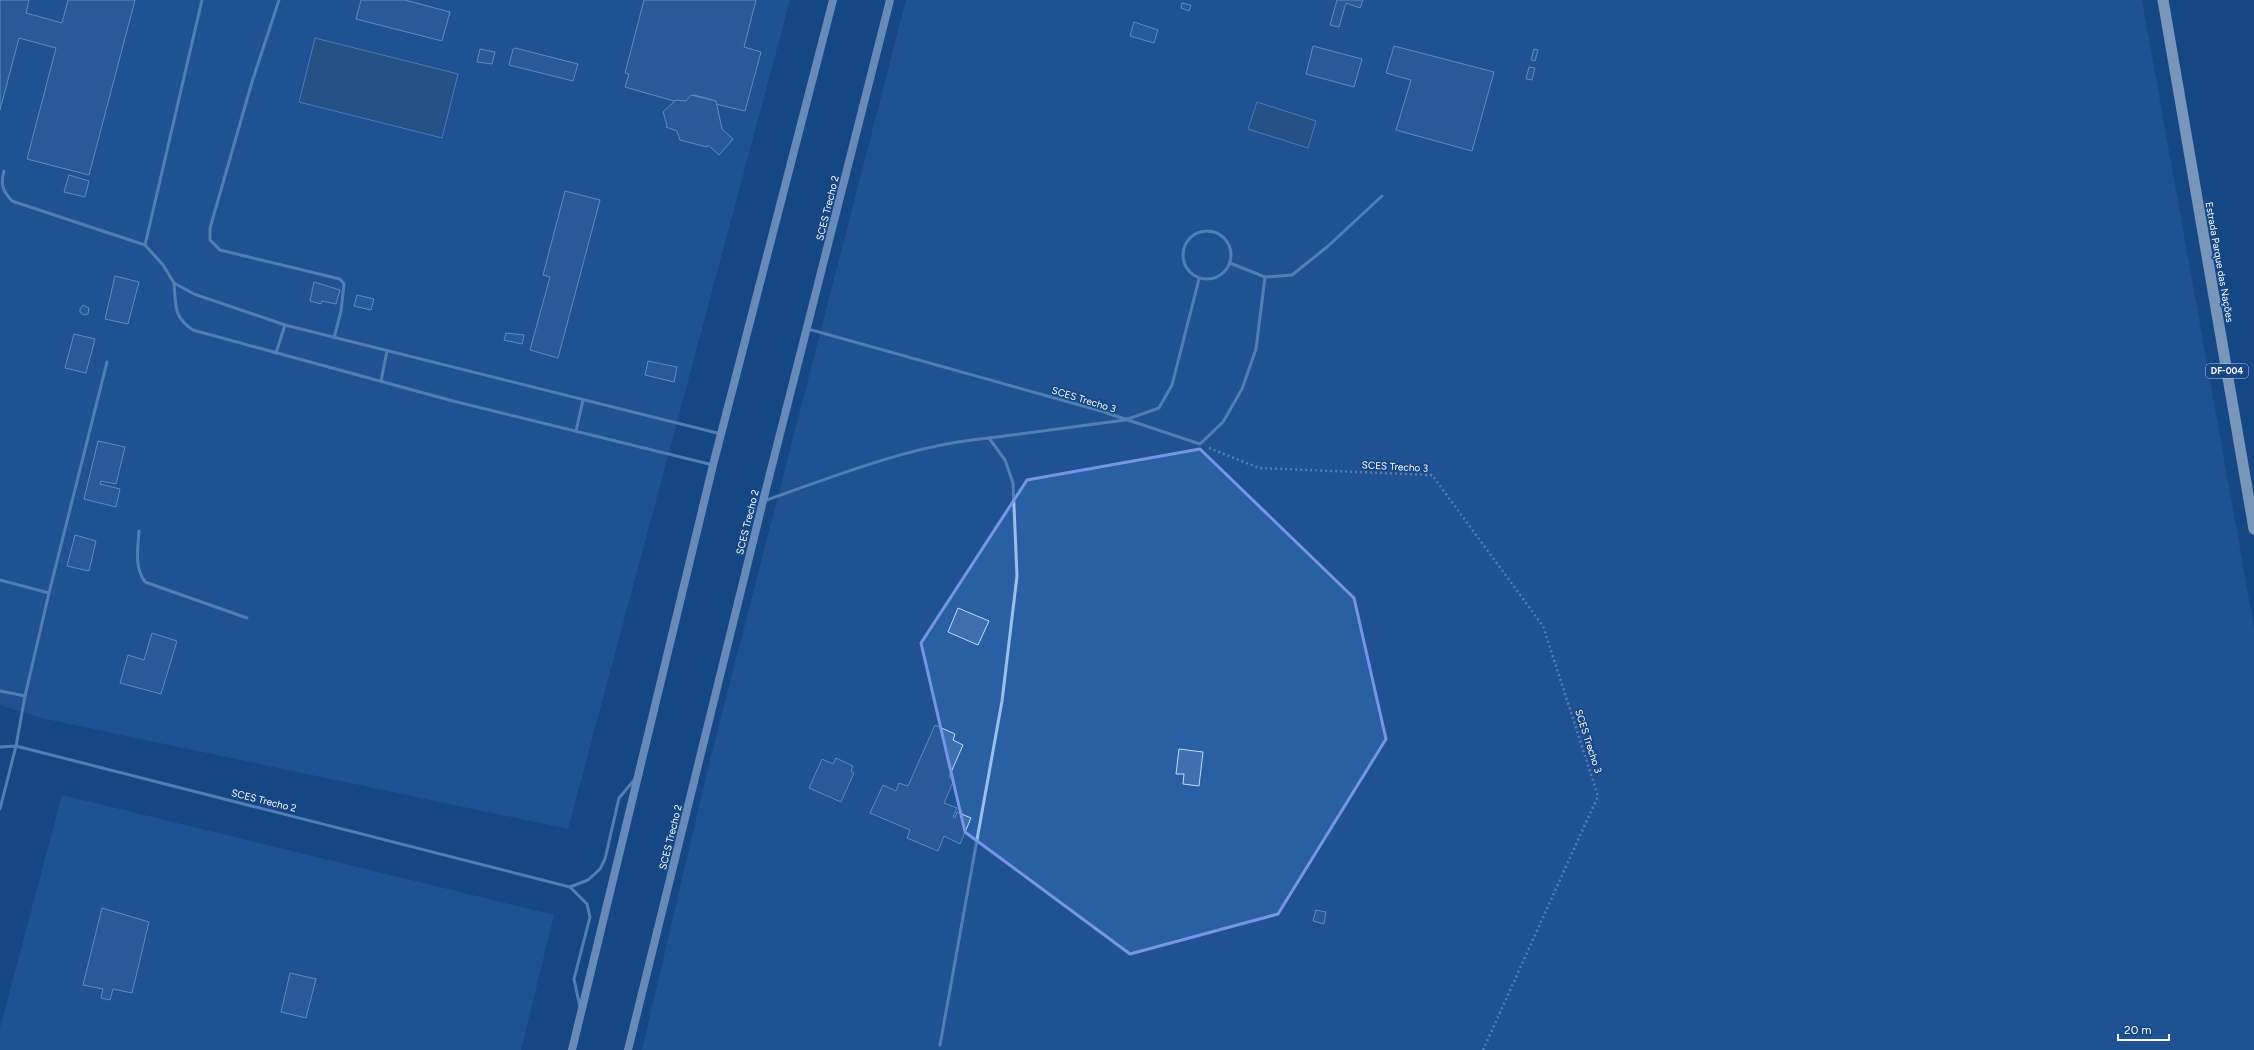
<svg xmlns="http://www.w3.org/2000/svg" width="2254" height="1050" font-family="Figtree,sans-serif">
<style>
.green{fill:#2960a4}
.water{fill:#395d8b;stroke:#8dbbf0}
.building{fill:#3e70af;stroke:#c0dbfa}
.lines{fill:none;stroke-linecap:round;stroke-linejoin:round}
.path{stroke:#9bc0ed;stroke-width:2.5;stroke-dasharray:2 3;stroke-linecap:butt}
.service{stroke:#9bc0ed;stroke-width:3}
.secondary{stroke:#c8ddfa;stroke-width:8}
.trunk{stroke:#f0f6ff;stroke-width:11}
.marked{fill:none;stroke:#7795e8;stroke-width:3;stroke-linejoin:round}
.labels{text-anchor:middle;stroke-width:3.5;stroke-linejoin:round;paint-order:stroke}
.shield{fill:#164785;stroke:#b9c8da;stroke-width:1}
.shield-label{font-size:9px;font-weight:bold;fill:#fff}
.street-label{font-size:10px;fill:#fff;stroke:#164785}
</style>
<rect width="100%" height="100%" fill="#164785"/>
<!-- green -->
<g class="green">
<polygon points="0,0 790,0 568,829 41,718 0,705"/>
<polygon points="906,0 2142,0 2254,627 2254,1050 642,1050 709,764"/>
<polygon points="62,795 554,915 521,1050 0,1050 0,1028"/>
</g>
<!-- water -->
<g class="water">
<polygon points="315,38 458,74 442,138 299,102"/>
<polygon points="1257,102 1316,121 1308,148 1248,129"/>
</g>
<!-- building -->
<g class="building">
<polygon points="0,0 29,0 26,13 62,23 68,0 135,0 89,175 27,159 56,48 19,38 0,110"/>
<polygon points="361,0 405,0 450,12 442,41 356,19"/>
<polygon points="644,0 756,0 744,47 761,52 745,111 716,104 716,101 694,95 686,101 674,101 625,87 629,74 625,73"/>
<polygon points="1337,0 1363,0 1360,8 1346,3 1339,27 1330,25"/>
<polygon points="1182,3 1191,5 1189,11 1181,8"/>
<polygon points="1134,22 1158,30 1154,43 1130,36"/>
<polygon points="1313,46 1362,59 1354,87 1306,74"/>
<polygon points="1394,46 1494,72 1472,151 1396,130 1411,80 1386,73"/>
<polygon points="515,48 578,64 573,81 509,65 513,49"/>
<polygon points="480,49 495,52 492,64 477,62"/>
<polygon points="1534,49 1538,50 1535,61 1531,60"/>
<polygon points="1529,67 1535,68 1532,80 1526,79"/>
<polygon points="691,95 716,101 722,129 733,139 719,155 708,145 707,147 680,140 677,131 666,127 667,125 663,112 676,100 686,101"/>
<polygon points="69,175 89,181 85,197 64,192"/>
<polygon points="565,191 600,200 558,358 530,350 550,277 543,275"/>
<polygon points="115,276 139,282 128,324 105,319"/>
<polygon points="314,282 340,290 336,304 322,301 321,304 310,301"/>
<polygon points="357,295 374,299 371,310 354,306"/>
<polygon points="83,305 89,308 88,314 84,315 80,312 80,309"/>
<polygon points="506,333 524,335 522,344 504,340"/>
<polygon points="74,334 95,339 86,373 65,368"/>
<polygon points="648,361 677,367 674,382 645,375"/>
<polygon points="98,441 125,447 116,484 101,481 100,484 120,489 116,507 84,499"/>
<polygon points="75,535 96,541 89,571 67,566"/>
<polygon points="958,608 989,621 978,645 948,632"/>
<polygon points="152,633 177,641 161,694 120,683 128,655 144,660"/>
<polygon points="935,725 955,734 953,740 963,745 949,777 954,780 944,803 957,808 953,817 955,818 957,812 971,818 960,844 944,836 938,851 907,838 910,830 870,813 883,785 896,791 899,783 908,786"/>
<polygon points="1179,749 1203,752 1199,786 1183,784 1184,774 1176,774"/>
<polygon points="836,758 853,766 851,771 854,773 841,802 809,788 822,759 833,764"/>
<polygon points="102,908 149,922 132,993 113,989 110,1000 101,998 103,989 83,985"/>
<polygon points="1316,910 1326,912 1324,924 1313,921"/>
<polygon points="290,973 316,979 306,1018 281,1012"/>
</g>
<g class="lines">
<!-- path -->
<polyline class="path" points="1209,448 1259,468 1432,475 1543,626 1598,796 1483,1050"/>
<!-- service -->
<g class="service">
<polyline points="279,0 252,82 210,228 210,240 220,250 340,279 344,284 341,311 334,338"/>
<path d="M4 171C0 185 3 191 12 201L145 245 163 265 174 283"/>
<circle cx="1207" cy="255" r="24"/>
<polyline points="145,245 202,0"/>
<polyline points="1230,263 1265,277 1292,275 1327,247 1382,196"/>
<polyline points="808,329 1101,411 1200,444 1223,422 1242,389 1256,349 1265,277"/>
<polyline points="276,353 285,325"/>
<polyline points="381,381 387,351"/>
<polyline points="576,431 583,400"/>
<polyline points="989,438 1125,420 1159,408 1172,385 1199,279"/>
<path d="M713 465 453 401 193 330C173 317 176 305 174 283L194 294 285 325 721 434"/>
<path d="M764 501C838 475 911 445 989 438L1005 460 1013 483 1017 576 1002 701 940 1045"/>
<path d="M139 531C138 548 134 567 145 582L247 618"/>
<polyline points="0,580 49,593 25,696"/>
<polyline points="49,593 107,362"/>
<polyline points="0,691 25,696 16,746 0,747"/>
<polyline points="0,809 16,746 570,887 587,904 590,917 574,979 580,1007"/>
<polyline points="570,887 588,880 600,869 605,859 619,798 635,779"/>
</g>
<!-- secondary -->
<g class="secondary">
<polyline points="572,1050 713,465 833,0"/>
<polyline points="628,1050 763,501 890,0"/>
</g>
<!-- trunk -->
<polyline class="trunk" points="2163,0 2254,529"/>
</g>
<!-- marked area -->
<path d="M0 0H2254V1050H0ZM1200 449 1354 598 1386 739 1278 914 1130 954 965 832 921 643 1027 480Z" fill="#164785" fill-opacity=".55" fill-rule="evenodd"/>
<path class="marked" d="M1200 449 1354 598 1386 739 1278 914 1130 954 965 832 921 643 1027 480Z"/>
<g class="labels">
<!-- shield labels -->
<rect class="shield" x="2206" y="364" width="42" height="14" rx="3"/>
<g class="shield-label">
<text x="2227" y="374">DF-004</text>
</g>
<!-- street labels -->
<g class="street-label">
<text transform="translate(827 208) rotate(-76)" y="4">SCES Trecho 2</text>
<text transform="translate(2220 262) rotate(80)" y="4">Estrada Parque das Nações</text>
<text transform="translate(1084 399) rotate(17)" y="4">SCES Trecho 3</text>
<text transform="translate(1395 466) rotate(3)" y="4">SCES Trecho 3</text>
<text transform="translate(747 522) rotate(-76)" y="4">SCES Trecho 2</text>
<text transform="translate(1589 741) rotate(72)" y="4">SCES Trecho 3</text>
<text transform="translate(264 800) rotate(14)" y="4">SCES Trecho 2</text>
<text transform="translate(670 837) rotate(-76)" y="4">SCES Trecho 2</text>
</g>
</g>
<!-- scale -->
<path d="M2118 1034v6h51v-6" fill="none" stroke="#ffffff" stroke-width="2"/>
<text x="2124" y="1034" font-size="12" fill="#ffffff" stroke="#164785" stroke-width="3" paint-order="stroke">20 m</text>
</svg>
